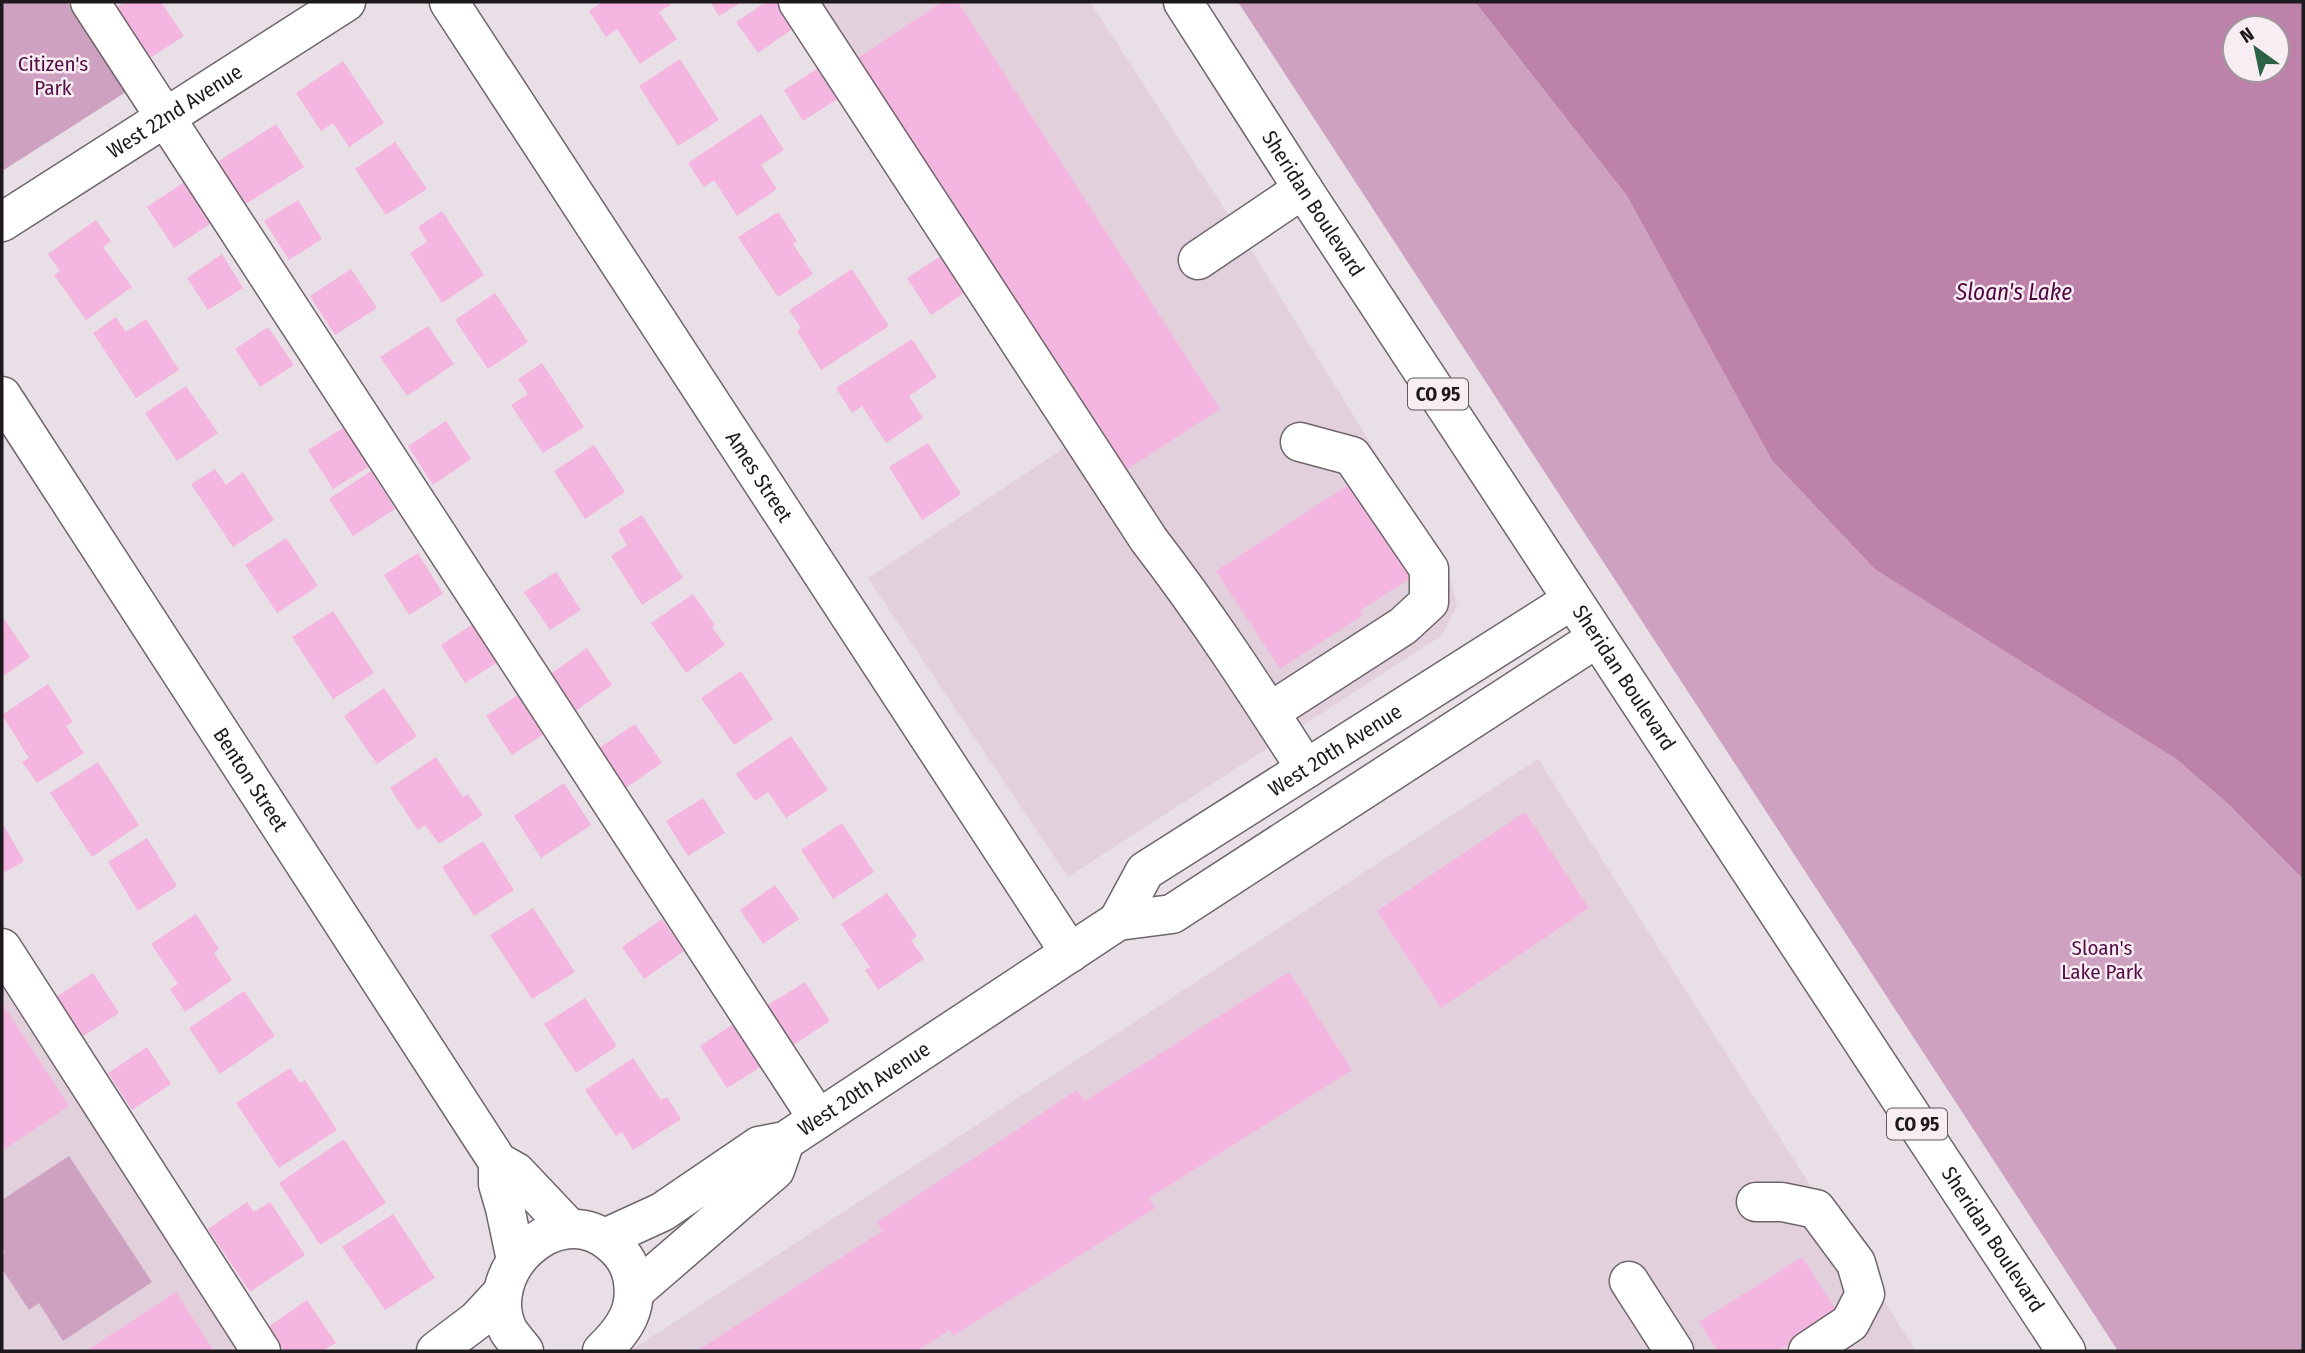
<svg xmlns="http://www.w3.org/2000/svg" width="2305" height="1353" font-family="'Fira Sans Condensed',sans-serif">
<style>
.built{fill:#e2d1dc}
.green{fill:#cfa1c0}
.water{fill:#bd82aa;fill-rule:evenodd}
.building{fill:#f4b6e0}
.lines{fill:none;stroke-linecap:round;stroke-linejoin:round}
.minor-casing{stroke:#6e666b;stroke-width:41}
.major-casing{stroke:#6e666b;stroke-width:41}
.minor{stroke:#fff;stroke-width:38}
.major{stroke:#fff;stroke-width:38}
.labels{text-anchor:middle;stroke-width:5;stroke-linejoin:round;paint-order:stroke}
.shield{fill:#f7edf3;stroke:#5e595c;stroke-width:2}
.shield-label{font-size:19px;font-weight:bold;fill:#1d191c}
.park-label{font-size:21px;fill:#560f46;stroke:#f7edf3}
.street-label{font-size:21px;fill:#1d191c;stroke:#f7edf3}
.water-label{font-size:23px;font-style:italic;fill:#4f0640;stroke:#f7edf3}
</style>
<rect width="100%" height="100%" fill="#e9dfe6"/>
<!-- built -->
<g class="built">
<polygon points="781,2 1090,2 1255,256 1448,569 1457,606 1441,636 1068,877 868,578 1073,442"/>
<polygon points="1538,759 1916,1351 630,1351"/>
<polygon points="2,987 238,1351 2,1351"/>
</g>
<!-- green -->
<g class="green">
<polygon points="2,2 67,2 126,92 2,171"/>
<polygon points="1238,2 1475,2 1627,196 1772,459 2175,758 2227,803 2303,879 2303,1351 2118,1351"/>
<polygon points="69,1156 152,1282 63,1341 39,1303 29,1310 2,1269 2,1255 5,1252 2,1247 2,1200"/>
</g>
<!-- water -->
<path class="water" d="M1475 2H2303V879L2227 803 2175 758 1875 569 1772 460 1627 196ZM2235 28H2277V70H2235Z"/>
<!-- building -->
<g class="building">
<polygon points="124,2 161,2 184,36 147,60 114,9"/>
<polygon points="602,2 669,2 671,5 659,12 677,39 640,64 617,29 606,37 589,11"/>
<polygon points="710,2 742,2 719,16"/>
<polygon points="766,2 776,2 794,28 758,53 736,22"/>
<polygon points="942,2 958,2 1220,409 1120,474 850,63"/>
<polygon points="680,59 719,120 678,146 639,86"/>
<polygon points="343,61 384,123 349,147 333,123 321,131 296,93"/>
<polygon points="820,67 839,98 803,121 784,90"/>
<polygon points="761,114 784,150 761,165 777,189 737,216 714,180 704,187 688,163"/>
<polygon points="276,124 304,167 241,207 214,164"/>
<polygon points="395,142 427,189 386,215 355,169"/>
<polygon points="187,180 214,221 174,248 147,207"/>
<polygon points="298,200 322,239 289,260 264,221"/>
<polygon points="442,211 484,275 442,303 410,253 427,242 418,227"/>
<polygon points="778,212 797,241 793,244 813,274 778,297 738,237"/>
<polygon points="96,220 111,241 103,247 132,287 86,320 54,275 60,271 48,254"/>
<polygon points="222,254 243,288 208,310 187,278"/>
<polygon points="944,254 969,290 931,315 907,278"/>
<polygon points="351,269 377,308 335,335 310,296"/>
<polygon points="852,269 889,326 821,370 797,331 801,328 789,310"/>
<polygon points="495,293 528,342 488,369 455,320"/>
<polygon points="116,317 126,332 146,319 179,370 136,398 93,333"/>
<polygon points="428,326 454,364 407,396 380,357"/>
<polygon points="268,327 294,365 260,387 235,349"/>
<polygon points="912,339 937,377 909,396 923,418 886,443 862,406 852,413 836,388"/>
<polygon points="542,363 584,427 543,453 511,405 528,394 518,379"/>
<polygon points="186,386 218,433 177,461 145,413"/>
<polygon points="446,421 471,459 433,485 408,446"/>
<polygon points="348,425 373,464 333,489 308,450"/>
<polygon points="928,443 961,494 922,520 889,467"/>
<polygon points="594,445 625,492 585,519 554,471"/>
<polygon points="215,469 226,485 243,472 274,520 233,547 191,484"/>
<polygon points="371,471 395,509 353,536 329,499"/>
<polygon points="1354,481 1415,575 1360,611 1363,615 1280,669 1216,571"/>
<polygon points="642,515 683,578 642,605 611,556 627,545 618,530"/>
<polygon points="286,538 318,586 277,613 245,565"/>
<polygon points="418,553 443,594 409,615 384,575"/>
<polygon points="556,572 581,610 550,630 524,592"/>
<polygon points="693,594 715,625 712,627 725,645 686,673 651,623"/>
<polygon points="333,611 374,673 333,699 292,637"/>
<polygon points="2,616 30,657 2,677"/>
<polygon points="476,622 501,660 465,683 441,645"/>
<polygon points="587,648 612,685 574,712 549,675"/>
<polygon points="741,671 773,719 734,745 701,698"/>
<polygon points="48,684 73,722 66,726 84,753 37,783 22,762 29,758 2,715"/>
<polygon points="384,688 417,736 377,764 344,716"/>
<polygon points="524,691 550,730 512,755 486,716"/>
<polygon points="635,724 662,763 623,790 596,750"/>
<polygon points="791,736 828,790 786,818 768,792 755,801 736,774"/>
<polygon points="436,757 463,797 468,794 483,815 439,844 425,825 418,830 390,788"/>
<polygon points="98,762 139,825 92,857 50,793"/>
<polygon points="564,783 591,825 541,858 514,816"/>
<polygon points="703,798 725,833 688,856 666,821"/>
<polygon points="1525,812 1589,908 1441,1008 1377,911"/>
<polygon points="2,822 24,861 2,874"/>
<polygon points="842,823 874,872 833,899 801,850"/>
<polygon points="147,838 177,886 138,911 108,862"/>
<polygon points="483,841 514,890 474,916 442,867"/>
<polygon points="775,885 799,919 763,944 740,910"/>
<polygon points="887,893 917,936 911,940 924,959 878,990 865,970 870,967 841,924"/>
<polygon points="533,908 575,972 532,999 490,935"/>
<polygon points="196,914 219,949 214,953 232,980 185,1012 170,989 178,984 151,944"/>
<polygon points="662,919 684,951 644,979 622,947"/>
<polygon points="1289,972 1352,1070 1149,1198 1155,1208 953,1336 950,1330 917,1351 697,1351 882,1231 877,1222 1077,1090 1085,1101"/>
<polygon points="93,973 119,1013 82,1037 56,997"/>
<polygon points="805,982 830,1021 792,1046 766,1006"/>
<polygon points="244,991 275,1036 220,1074 189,1028"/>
<polygon points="585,998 617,1046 576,1073 544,1024"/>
<polygon points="2,1003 69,1106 2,1151"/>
<polygon points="739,1020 767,1063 727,1088 700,1046"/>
<polygon points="147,1047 171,1084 132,1110 108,1073"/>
<polygon points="633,1058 661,1100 667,1097 681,1119 633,1150 622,1132 616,1136 585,1090"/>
<polygon points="290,1068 300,1083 305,1080 337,1130 279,1168 236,1103"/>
<polygon points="344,1139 386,1203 320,1245 279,1183"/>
<polygon points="247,1202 254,1212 270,1202 305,1255 250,1292 208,1229"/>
<polygon points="393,1214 435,1278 385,1310 342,1247"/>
<polygon points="1802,1257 1838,1313 1778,1351 1718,1351 1699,1322"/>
<polygon points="176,1292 214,1351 86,1351"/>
<polygon points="307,1300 336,1343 323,1351 284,1351 268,1327"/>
</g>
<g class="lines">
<defs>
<g id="minor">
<polyline points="90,2 818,1119"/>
<path id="s1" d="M449 2 1070 953"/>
<path d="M798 2 1149 540C1206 614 1256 691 1306 769"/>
<path id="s2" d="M2 222 346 2"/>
<polyline points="1198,260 1303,189"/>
<path id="s3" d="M2 396 498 1162 516 1172 569 1228"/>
<polyline points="1270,712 1403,626 1429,602 1429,569 1352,456 1300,442"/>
<path id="s4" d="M1118 921 1145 871 1572 600"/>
<polyline points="2,948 261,1351"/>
<polyline points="498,1162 498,1184 505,1208 516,1260"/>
<polyline points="1756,1202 1782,1202 1816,1209 1856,1263 1865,1294 1850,1323 1808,1351"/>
<path id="s5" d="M605 1238 662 1212 759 1146 785 1141 1118 921 1172 914 1597 638"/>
<polyline points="1629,1281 1674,1351"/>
<polyline points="635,1291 775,1170 785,1141"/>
<polyline points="436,1351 477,1320 503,1292"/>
<path d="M524 1351C519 1344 512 1337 508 1330 480 1272 555 1200 608 1241 620 1250 629 1262 632 1276 639 1308 625 1329 602 1351"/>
</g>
<g id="major">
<path id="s6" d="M1183 2 1303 189 2066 1351"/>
</g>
</defs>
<!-- minor casing -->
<use href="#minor" class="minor-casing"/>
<!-- major casing -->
<use href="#major" class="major-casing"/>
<!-- minor -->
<use href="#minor" class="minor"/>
<!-- major -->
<use href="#major" class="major"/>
</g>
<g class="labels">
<!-- shield labels -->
<g class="shield">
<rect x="1408" y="378.5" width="60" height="31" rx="5"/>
<rect x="1887" y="1108.5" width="60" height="31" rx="5"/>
</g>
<g class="shield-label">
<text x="1438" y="401">CO 95</text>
<text x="1917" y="1131">CO 95</text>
</g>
<!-- park labels -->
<g class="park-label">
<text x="53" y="71">Citizen's<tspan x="53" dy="24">Park</tspan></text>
<text x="2102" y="955">Sloan's<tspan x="2102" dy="24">Lake Park</tspan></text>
</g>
<!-- street labels -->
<g class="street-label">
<text dy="7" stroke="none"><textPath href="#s2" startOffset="205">West 22nd Avenue</textPath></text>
<text dy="7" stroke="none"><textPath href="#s6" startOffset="240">Sheridan Boulevard</textPath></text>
<text dy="7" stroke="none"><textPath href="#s1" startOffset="567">Ames Street</textPath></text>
<text dy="7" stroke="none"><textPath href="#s6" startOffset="807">Sheridan Boulevard</textPath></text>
<text dy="7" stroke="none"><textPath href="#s4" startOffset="282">West 20th Avenue</textPath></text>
<text dy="7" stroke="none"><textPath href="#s3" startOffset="457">Benton Street</textPath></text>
<text dy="7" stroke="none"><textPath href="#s5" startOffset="301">West 20th Avenue</textPath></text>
<text dy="7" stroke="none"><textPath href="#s6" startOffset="1479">Sheridan Boulevard</textPath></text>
</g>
<!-- water labels -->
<g class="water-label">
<text x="2014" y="300">Sloan's Lake</text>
</g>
</g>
<!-- border -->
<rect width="2305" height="1353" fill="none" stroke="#1d191c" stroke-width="7"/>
<!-- north arrow -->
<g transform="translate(2256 49) rotate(327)"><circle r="33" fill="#f7edf3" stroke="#a0989d" stroke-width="2"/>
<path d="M0-5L12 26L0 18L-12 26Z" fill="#2e6247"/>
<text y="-10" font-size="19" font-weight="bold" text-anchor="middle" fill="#1d191c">N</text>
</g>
</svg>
